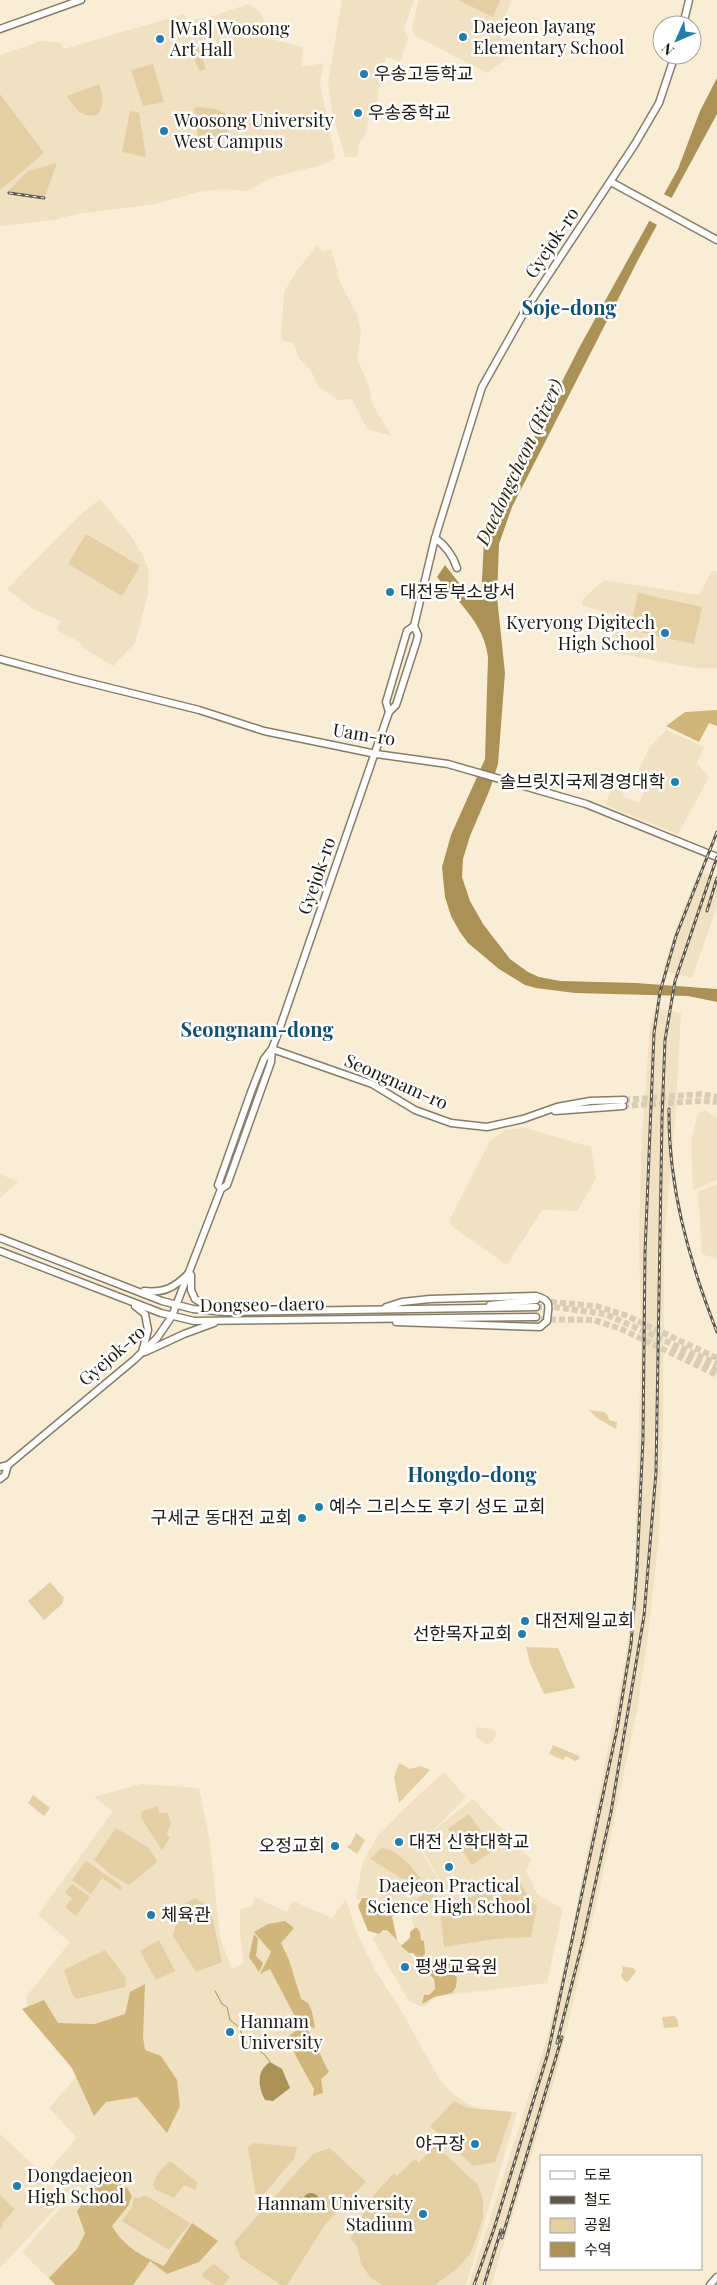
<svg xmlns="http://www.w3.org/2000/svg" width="717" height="2285" font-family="'Playfair Display','Noto Sans KR',serif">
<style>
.built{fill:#efe1c1}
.green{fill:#e3cfa3}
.forest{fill:#d0b67a}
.water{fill:#aa9156}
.pier{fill:#f9eed5}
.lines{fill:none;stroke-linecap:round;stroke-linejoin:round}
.stream{stroke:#aa9156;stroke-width:1}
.major-tunnel{stroke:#d8ceb7;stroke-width:6;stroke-dasharray:6 3;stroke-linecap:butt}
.major-casing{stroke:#877d67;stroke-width:9}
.major{stroke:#fff;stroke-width:6}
.rail-casing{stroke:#5e584b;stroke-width:3}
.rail{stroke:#fff;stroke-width:1;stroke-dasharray:4;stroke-linecap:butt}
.poi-dot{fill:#257dac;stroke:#fff;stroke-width:2}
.labels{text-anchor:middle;stroke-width:5;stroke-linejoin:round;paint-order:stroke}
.poi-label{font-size:18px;fill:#1c1810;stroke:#fff;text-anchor:start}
.street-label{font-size:18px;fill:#1c1810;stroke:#fff}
.water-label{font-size:19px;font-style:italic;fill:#33280c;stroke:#fff}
.quarter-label{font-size:20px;font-weight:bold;fill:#135171;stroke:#fff}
</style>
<rect width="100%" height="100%" fill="#f9eed5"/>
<!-- built -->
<g class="built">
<polygon points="342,0 414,0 404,29 408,39 400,62 386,57 378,93 376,110 369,118 365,135 359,143 357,157 345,157 332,111 328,82"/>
<polygon points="419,0 511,0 501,33 511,39 519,49 487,73 414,35 412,26"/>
<polygon points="248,4 260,12 265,22 262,37 303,47 301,67 324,63 320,82 335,158 322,165 273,177 247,191 224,189 198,192 156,204 77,214 54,220 0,226 0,55 41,41 61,43 64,49 184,14 188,20 207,18"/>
<polygon points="317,245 322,252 331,249 341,285 357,314 361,333 357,358 369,387 372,404 392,436 367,429 352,399 338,400 319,387 311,371 299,358 294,343 281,340 284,292 296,272"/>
<polygon points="100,499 131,536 143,556 149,571 148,594 135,643 113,666 80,646 81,643 57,630 61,621 33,609 7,589 81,514"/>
<polygon points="712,571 717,571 717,668 694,668 612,652 613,614 582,606 582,600 604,580 699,595"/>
<polygon points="666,730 704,747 697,763 709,777 678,834 605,805 617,776 628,781 622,796 639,803 648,783 635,779 649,748"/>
<polygon points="699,871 717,878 717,906 692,978 663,971 677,925"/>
<polygon points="655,1008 681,1013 675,1120 664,1241 663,1421 659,1536 647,1643 637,1710 599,1893 555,2078 491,2285 469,2285 548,2035 571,1934 625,1662 634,1594 641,1345 639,1235 642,1135 650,1028"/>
<polygon points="705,1110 717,1118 717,1180 693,1190 691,1141 698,1114"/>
<polygon points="525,1128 591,1147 596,1179 577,1211 542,1210 507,1265 450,1225 450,1219 490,1141 505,1130"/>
<polygon points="0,1174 18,1182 0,1198"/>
<polygon points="717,1184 717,1259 702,1254 698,1192"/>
<polygon points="476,1727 492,1729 497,1733 493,1741 487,1745 476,1737"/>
<polygon points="444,1772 466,1797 418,1846 448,1895 433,1904 413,1910 409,1904 406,1903 384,1906 364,1895 358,1901 356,1896 363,1862 377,1837 402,1811"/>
<polygon points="141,1784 199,1788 210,1842 220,1938 232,1969 244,1963 240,1936 240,1909 251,1907 255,1897 287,1912 293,1901 332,1918 346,1899 357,1933 374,1968 403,2014 440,2080 452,2093 467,2104 481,2109 517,2112 466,2285 55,2285 22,2252 71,2196 46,2173 77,2138 49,2108 81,2071 28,2011 26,1997 70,1942 38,1915 113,1811 94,1797"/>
<polygon points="473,1799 532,1860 526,1870 537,1894 563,1909 547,1983 438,1996 425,2006 419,2006 409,2001 372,1938 382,1931 392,1934 432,1979 436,1993 434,1978 420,1962 412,1917 415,1910 435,1905 449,1895 420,1846 440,1825"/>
<polygon points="0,2134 67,2196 0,2268"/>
</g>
<!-- green -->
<g class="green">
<polygon points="458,0 500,0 493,17"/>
<polygon points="198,46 206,69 199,71 191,48"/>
<polygon points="153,64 164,102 143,106 131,70"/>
<path d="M99 84C103 96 105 104 97 115 81 118 75 108 67 96Z"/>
<polygon points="0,94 44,153 0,190"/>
<polygon points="199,107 216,109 225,113 229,134 199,145 194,108"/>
<polygon points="130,111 139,113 146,157 122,152"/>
<polygon points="57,163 44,199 6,193 28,171"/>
<polygon points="86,534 140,566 122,596 68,564"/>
<polygon points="638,593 702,607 694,644 630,630"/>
<polygon points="589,1410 604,1412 608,1416 609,1420 617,1422 616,1429 597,1418"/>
<polygon points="50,1582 64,1598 62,1604 44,1620 28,1601"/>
<polygon points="526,1647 558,1648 575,1688 544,1694 530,1663"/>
<polygon points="553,1745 579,1756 579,1759 575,1761 566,1756 563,1760 549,1754"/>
<polygon points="399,1763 410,1769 421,1766 430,1770 399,1803 394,1777"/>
<polygon points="33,1795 50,1808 44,1816 28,1803"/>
<polygon points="158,1806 159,1813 168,1813 171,1824 166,1834 170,1837 162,1850 141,1818 141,1812"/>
<polygon points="469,1814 494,1850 472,1865 448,1829"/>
<polygon points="116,1828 149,1848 157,1862 129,1885 110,1874 94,1860"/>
<polygon points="356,1833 365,1840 357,1854 347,1847 351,1844"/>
<path d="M382 1848C397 1849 414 1869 423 1882L421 1884 401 1878 370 1859Z"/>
<polygon points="86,1861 120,1885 122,1889 120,1890 102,1878 91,1894 72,1880"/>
<polygon points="518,1877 529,1900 537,1906 531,1937 493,1939 444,1947 440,1910"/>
<polygon points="72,1884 90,1897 76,1916 65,1907 72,1898 65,1893"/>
<polygon points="430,1890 438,1900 414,1908 413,1902"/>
<polygon points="195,1898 210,1907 222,1962 196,1972 173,1936 180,1906"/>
<polygon points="159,1940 175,1971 156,1980 140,1951"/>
<polygon points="105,1950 126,1978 125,1987 76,1999 72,1994 64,1970"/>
<polygon points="622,1966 633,1968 636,1971 628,1982 624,1981 621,1976 623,1971"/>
<polygon points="675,2016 678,2021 678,2027 664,2028 662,2017"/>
<polygon points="454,2101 468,2108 512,2112 495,2162 473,2166 430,2126"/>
<polygon points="254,2143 297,2147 294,2159 257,2202 248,2147"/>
<polygon points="435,2145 477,2184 483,2199 483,2217 477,2237 470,2254 458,2268 435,2285 382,2285 370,2277 361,2264 357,2246 350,2238 358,2228 354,2224 366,2211 363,2207 394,2173 397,2176 414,2159 419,2163"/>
<polygon points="330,2148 366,2182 324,2226 287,2285 281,2285 241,2258 234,2242 313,2154"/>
<polygon points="170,2161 197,2182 196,2190 184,2185 174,2198 156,2190 153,2185 157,2174"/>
<polygon points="0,2195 15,2209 2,2223 3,2226 0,2229"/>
<polygon points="145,2195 190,2223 169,2250 122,2221 132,2207 134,2197 139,2198"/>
<polygon points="214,2264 230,2277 224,2285 215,2285 202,2276 205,2270"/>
</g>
<!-- forest -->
<g class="forest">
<polygon points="717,710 717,726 709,723 699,742 666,726 685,712"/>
<polygon points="362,1898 368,1898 383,1908 408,1904 410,1916 405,1912 392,1916 397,1940 388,1931 383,1930 379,1934 368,1931 358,1906"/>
<polygon points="285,1921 294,1928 281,1943 289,1960 301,1999 308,2003 312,2012 315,2028 300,2026 270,1969 260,1974 271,1952 254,1932 268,1924"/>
<polygon points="416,1927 420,1932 421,1940 424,1941 425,1953 421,1961 441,1970 447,1963 451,1964 449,1972 457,1977 456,1987 452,1993 434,1997 422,2004 424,1995 429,1995 435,1989 434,1979 420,1966 418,1959 413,1953 409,1953 401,1946 410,1938 410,1932"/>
<polygon points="254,1934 258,1939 256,1956 263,1963 259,1972 249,1957"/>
<polygon points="145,1984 143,2037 145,2050 161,2056 177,2080 180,2106 167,2133 137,2097 106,2102 94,2116 72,2068 22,2009 44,2000 58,2023 95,2024 125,2014 130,1992"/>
<polygon points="297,2030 308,2030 329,2072 321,2079 323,2093 313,2096 314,2089 286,2038"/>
<path d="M104 2173 127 2188 132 2196 128 2206 112 2226C124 2247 142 2256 164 2266L192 2223 218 2241 199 2262 167 2274 150 2261 133 2285H56L49 2278 77 2249 85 2233 77 2211Z"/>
</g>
<!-- water -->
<g class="water">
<path d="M717 78V114L638 260 512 507 499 544 497 597 505 673 498 764 490 789 470 836 463 859 462 877 470 901 483 924 510 959 528 972 539 977 560 981 636 983 717 989V1002L688 996 575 993 536 988 525 985 499 969 468 943 460 932 451 916 445 897 442 867 451 835 485 759 488 657C484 623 458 602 437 577L445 565 466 592 478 600 481 598 484 541 488 528 579 348 678 169 700 111Z"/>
<path d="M270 2062 282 2069 290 2088 273 2101 265 2100C258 2087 256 2071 270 2062Z"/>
<circle cx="311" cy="2201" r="8"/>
</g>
<!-- pier -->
<polygon class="pier" points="661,193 674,199 659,226 646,219"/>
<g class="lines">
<!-- stream -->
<polyline class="stream" points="215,1991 222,2004 227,2007 230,2020 240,2028 243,2040 264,2054 270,2062"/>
<!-- major-tunnel -->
<g class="major-tunnel">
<polyline points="624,1100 701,1094 717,1097"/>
<polyline points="623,1106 700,1101 717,1102"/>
<polyline points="542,1301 596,1306 625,1315 717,1358"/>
<polyline points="536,1307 554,1307 605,1314 717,1364"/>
<polyline points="532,1319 594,1320 621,1329 717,1375"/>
<polyline points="671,1349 717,1370"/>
</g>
<defs>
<g id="major">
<polyline points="683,25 689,0"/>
<polyline points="0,29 81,0"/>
<polyline points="611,182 717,240"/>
<path d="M435 538C445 545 453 556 457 568"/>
<polyline points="0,659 74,679 199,710 264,731 376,754 448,764 586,804 717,857"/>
<polyline points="389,712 386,702 389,692 407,631 414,626 435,538 482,387 526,309 635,144 659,103 675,55"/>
<polyline points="272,1049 372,1084 415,1110 451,1123 487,1127 523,1119 557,1107 590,1101 624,1100"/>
<polyline points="555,1111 623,1106"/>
<polyline points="221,1189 218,1185 251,1092 264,1059 271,1050"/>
<polyline points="0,1238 162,1301 193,1309 226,1312 536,1307"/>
<polyline points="0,1251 161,1313 194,1321 536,1317"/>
<polyline points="191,1275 191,1290 195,1299 210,1308"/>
<path d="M144 1291C164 1293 174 1288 188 1274"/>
<polyline points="490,1305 536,1300"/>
<polyline points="135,1306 145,1314 148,1330 142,1352"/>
<path d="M386 1307 402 1302 430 1299 536 1296C553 1301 548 1306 547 1321L540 1327 396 1322"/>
<polyline points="145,1352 184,1334 214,1323"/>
<polyline points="0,1467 8,1465 134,1360 157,1338 172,1316 221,1189 227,1185 271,1062 272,1049 279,1030 389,712 396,705 417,640 418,635 414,626"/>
<polyline points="0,1479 5,1475 8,1465"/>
<polyline points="710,2285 717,2277"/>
</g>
</defs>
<!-- major casing -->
<use href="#major" class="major-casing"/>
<!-- major -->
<use href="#major" class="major"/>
<defs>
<g id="rail">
<polyline points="9,193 44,198"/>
<polyline points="707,911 717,878"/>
<path d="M669 1109C668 1186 689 1261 717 1332"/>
<polyline points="557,2043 582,1944 611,1812 644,1616 656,1472 662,1118 665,1040 675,981 717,857"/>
<polyline points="502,2238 562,2037"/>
<polyline points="474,2285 494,2229 548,2053 617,1729 631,1644 637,1569 643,1438 645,1253 654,1033 660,992 676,936 717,832"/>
<polyline points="484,2285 501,2230"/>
</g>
</defs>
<!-- rail casing -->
<use href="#rail" class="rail-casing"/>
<!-- rail -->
<use href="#rail" class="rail"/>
</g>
<!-- markers -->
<g class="poi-dot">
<circle cx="463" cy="37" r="5"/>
<circle cx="160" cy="39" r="5"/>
<circle cx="364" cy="74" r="5"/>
<circle cx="358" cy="113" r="5"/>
<circle cx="164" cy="131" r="5"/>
<circle cx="390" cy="592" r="5"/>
<circle cx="665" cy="633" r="5"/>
<circle cx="675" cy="782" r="5"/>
<circle cx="319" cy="1507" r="5"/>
<circle cx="302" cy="1518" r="5"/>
<circle cx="525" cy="1621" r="5"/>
<circle cx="522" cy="1634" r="5"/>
<circle cx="399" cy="1842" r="5"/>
<circle cx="335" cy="1846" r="5"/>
<circle cx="449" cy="1867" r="5"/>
<circle cx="151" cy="1915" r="5"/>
<circle cx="405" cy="1967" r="5"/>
<circle cx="230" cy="2032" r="5"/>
<circle cx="475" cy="2144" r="5"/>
<circle cx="17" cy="2186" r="5"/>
<circle cx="423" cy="2214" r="5"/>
</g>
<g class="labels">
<!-- poi labels -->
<g class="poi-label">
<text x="473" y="33">Daejeon Jayang<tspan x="473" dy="21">Elementary School</tspan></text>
<text x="170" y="35">[W18] Woosong<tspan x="170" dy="21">Art Hall</tspan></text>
<text x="374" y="80">우송고등학교</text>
<text x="368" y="119">우송중학교</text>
<text x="174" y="127">Woosong University<tspan x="174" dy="21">West Campus</tspan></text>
<text x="400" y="598">대전동부소방서</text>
<text x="655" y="629" text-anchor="end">Kyeryong Digitech<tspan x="655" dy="21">High School</tspan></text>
<text x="665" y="788" text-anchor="end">솔브릿지국제경영대학</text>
<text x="329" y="1513">예수 그리스도 후기 성도 교회</text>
<text x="292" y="1524" text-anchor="end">구세군 동대전 교회</text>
<text x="535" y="1627">대전제일교회</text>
<text x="512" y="1640" text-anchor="end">선한목자교회</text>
<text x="409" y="1848">대전 신학대학교</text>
<text x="325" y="1852" text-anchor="end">오정교회</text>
<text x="449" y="1892" text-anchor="middle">Daejeon Practical<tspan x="449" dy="21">Science High School</tspan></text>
<text x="161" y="1921">체육관</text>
<text x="415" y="1973">평생교육원</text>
<text x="240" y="2028">Hannam<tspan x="240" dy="21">University</tspan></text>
<text x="465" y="2150" text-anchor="end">야구장</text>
<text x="27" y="2182">Dongdaejeon<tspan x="27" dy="21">High School</tspan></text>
<text x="413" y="2210" text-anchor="end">Hannam University<tspan x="413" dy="21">Stadium</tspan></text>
</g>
<!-- street labels -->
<g class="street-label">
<text transform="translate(552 243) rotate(-56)" y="6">Gyejok-ro</text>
<text transform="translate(364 735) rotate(9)" y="6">Uam-ro</text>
<text transform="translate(317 876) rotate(-71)" y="6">Gyejok-ro</text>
<text transform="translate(396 1082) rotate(24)" y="6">Seongnam-ro</text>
<text transform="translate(262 1305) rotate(-1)" y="6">Dongseo-daero</text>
<text transform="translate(112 1356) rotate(-41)" y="6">Gyejok-ro</text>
</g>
<!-- water labels -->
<g class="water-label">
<text transform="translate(519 462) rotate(-65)" y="7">Daedongcheon (River)</text>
</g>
<!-- quarter labels -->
<g class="quarter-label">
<text x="569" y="315">Soje-dong</text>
<text x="257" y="1037">Seongnam-dong</text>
<text x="472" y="1482">Hongdo-dong</text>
</g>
</g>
<!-- legend -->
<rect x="540" y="2155" width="162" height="115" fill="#ffffff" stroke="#a4a39f"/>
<rect x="550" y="2171" width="25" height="8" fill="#ffffff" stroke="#a4a39f"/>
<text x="584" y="2180" font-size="15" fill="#1c1810">도로</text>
<rect x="550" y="2196" width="25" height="8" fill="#5e584b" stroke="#a4a39f"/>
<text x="584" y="2205" font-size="15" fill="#1c1810">철도</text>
<rect x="550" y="2218" width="25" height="15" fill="#e3cfa3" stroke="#a4a39f"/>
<text x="584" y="2230" font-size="15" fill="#1c1810">공원</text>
<rect x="550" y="2242" width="25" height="15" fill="#aa9156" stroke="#a4a39f"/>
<text x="584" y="2255" font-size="15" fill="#1c1810">수역</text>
<!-- north arrow -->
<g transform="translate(677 40) rotate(225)"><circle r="24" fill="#ffffff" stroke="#a4a39f"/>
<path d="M0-4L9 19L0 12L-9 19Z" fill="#257dac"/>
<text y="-8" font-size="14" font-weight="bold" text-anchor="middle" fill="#1c1810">N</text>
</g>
</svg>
